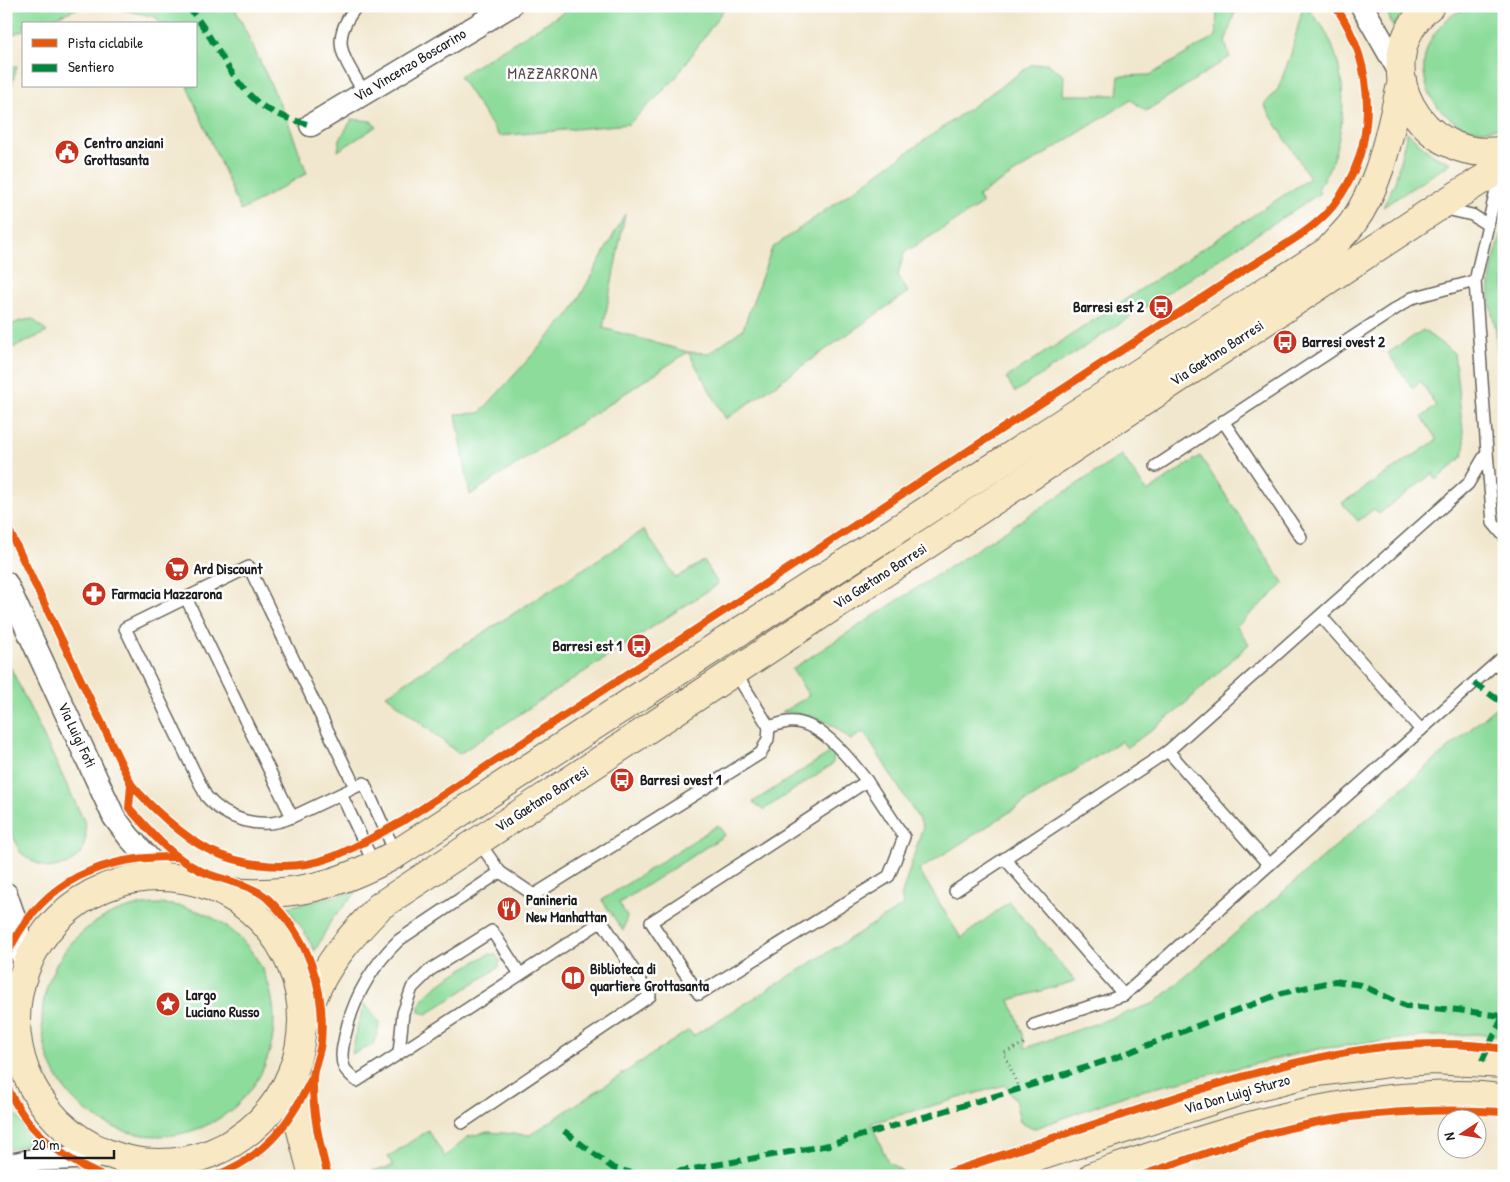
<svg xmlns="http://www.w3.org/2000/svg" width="1510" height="1182" font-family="'Patrick Hand',sans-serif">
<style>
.green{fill:#8ddc9b;stroke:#547c5c}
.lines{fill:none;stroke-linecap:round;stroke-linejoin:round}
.lane-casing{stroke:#67635a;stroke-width:14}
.street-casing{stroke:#67635a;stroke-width:25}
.secondary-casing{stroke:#67635a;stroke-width:30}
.path{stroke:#67635a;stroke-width:3;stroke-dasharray:1 4;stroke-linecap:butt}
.lane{stroke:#fff;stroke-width:11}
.street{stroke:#fff;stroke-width:22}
.secondary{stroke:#f8e8c3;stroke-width:28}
.quiet{stroke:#00873e;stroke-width:6;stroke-dasharray:12 6;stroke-linecap:butt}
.cycleway-casing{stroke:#fff;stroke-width:11}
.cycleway{stroke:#e8590c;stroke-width:8}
.labels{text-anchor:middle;stroke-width:5;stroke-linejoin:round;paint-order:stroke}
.street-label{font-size:15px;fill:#1c1c1c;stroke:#fff}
.poi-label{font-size:15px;font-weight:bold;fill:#1c1c1c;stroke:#fff;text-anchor:start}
.neighbourhood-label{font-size:16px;letter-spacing:1px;fill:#58464f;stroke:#fff}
</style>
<rect width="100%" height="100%" fill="#fff"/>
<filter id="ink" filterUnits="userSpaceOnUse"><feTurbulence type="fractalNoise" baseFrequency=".02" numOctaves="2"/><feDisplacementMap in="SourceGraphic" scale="10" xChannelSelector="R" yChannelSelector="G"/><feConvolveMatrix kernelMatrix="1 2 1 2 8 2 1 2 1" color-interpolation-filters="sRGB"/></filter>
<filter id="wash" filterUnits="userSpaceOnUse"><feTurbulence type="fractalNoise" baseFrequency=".0096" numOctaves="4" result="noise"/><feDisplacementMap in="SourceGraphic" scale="20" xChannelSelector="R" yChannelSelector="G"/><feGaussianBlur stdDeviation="1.12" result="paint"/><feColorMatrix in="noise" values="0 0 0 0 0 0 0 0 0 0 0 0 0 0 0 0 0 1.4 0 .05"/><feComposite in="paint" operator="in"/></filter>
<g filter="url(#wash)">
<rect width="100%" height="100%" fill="#f1e7ce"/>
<!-- green -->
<g class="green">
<polygon points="6,6 83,6 39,24 24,24 24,30 6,37"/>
<polygon points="106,6 234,6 287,119 307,173 241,211 187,86 196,86 196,24 160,24 156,17"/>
<polygon points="574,6 726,6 674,80 629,124 499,136 459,76"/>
<polygon points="1217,6 1237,6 1225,42 1230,57 1146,111 1131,100 978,196 982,204 904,253 898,275 908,292 726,419 688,352 470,495 456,414 480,413 572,311 625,214 603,328 688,352 709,353 743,329 772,248 1031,65 1047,63 1064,76 1063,95 1117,95 1119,76 1150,75 1216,36"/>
<path d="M1303 6H1306C1311 13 1318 20 1323 27 1352 76 1348 142 1318 189L1320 193 1015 392 1006 378 1310 178 1264 105 1278 89 1291 54Z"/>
<polygon points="1385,6 1407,6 1393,27"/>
<path d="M1472 7H1493L1504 10V127C1491 129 1478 132 1466 127 1429 113 1412 70 1433 36 1438 28 1446 19 1454 14 1460 11 1466 9 1472 7Z"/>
<polygon points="6,66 17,66 6,103"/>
<polygon points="352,119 371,121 377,126 338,151 340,139"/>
<polygon points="1407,132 1430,153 1451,163 1383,207 1395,182"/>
<path d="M1504 228V458L1503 459 1496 329C1484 291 1491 264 1504 228Z"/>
<polygon points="33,319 47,332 6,351 6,327 20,321"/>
<polygon points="1423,330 1454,353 1465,448 1462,457 1436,480 1433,473 1379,514 1374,509 1358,521 1342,503 1437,440 1422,417 1436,406 1421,381 1413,389 1388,353"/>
<path d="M1122 455 1147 492 1200 456 1284 584 1237 626 1249 644 1178 710 1127 748 1121 741 919 870 961 938 1009 902 1075 981 1010 1000 1023 1034 1025 1048 1155 1003 1504 700V1037L1476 1034 1417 1037 1318 1049 1132 1093 1033 1129 1020 1122 1015 1099 1005 1085 871 1123 888 1162 902 1171 889 1176H366L372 1171 393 1166 388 1157 428 1130 445 1157 467 1137 487 1132 530 1135 689 1030 693 1036 904 905 901 897 923 826 864 732 850 740C831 720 809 713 782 712L809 696 792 669Z"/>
<polygon points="644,530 676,578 704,561 718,584 459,754 386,695"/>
<polygon points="6,658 85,823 86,836 82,852 69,864 48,868 34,862 21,853 6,821"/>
<polygon points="834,750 833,763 830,766 763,810 753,802"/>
<polygon points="718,825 725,835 619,903 627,916 623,931 602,900"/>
<polygon points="358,891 332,919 315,951 300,925 287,907"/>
<circle cx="158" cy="1020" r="116"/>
<path d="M489 954 496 955 500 960 499 967 427 1014 419 1012C415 992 472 964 489 954Z"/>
<polygon points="365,1004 380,1023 373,1045 352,1054 358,1023"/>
<polygon points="6,1100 30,1135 26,1145 6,1150"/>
</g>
</g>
<g filter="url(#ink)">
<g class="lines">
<defs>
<g id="lane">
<path d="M357 6C327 42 345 58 364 93"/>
<polyline points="1442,208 1472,215 1488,225"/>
<polyline points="1223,421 1301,537"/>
<polyline points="1487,452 1493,523 1504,536"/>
<polyline points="1156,466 1412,298 1475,281"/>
<polyline points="186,598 292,817 364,783 396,854"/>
<path d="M769 727C775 725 782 723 788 722 820 719 850 760 867 781"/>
<polyline points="1421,730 1504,656"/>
<polyline points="1168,751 1269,865 1421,730 1321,616"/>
<polygon points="867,781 904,837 889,876 699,994 651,922"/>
<polyline points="341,794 375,866"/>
<path d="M292 817C262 831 226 820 206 796L125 628 249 567 355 787"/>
<polyline points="1005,859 1124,995"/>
<polyline points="500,872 534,895 761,753 768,739 769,727 735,672"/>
<polyline points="955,891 1168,751 1468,484 1487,452 1475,281 1500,173"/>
<polyline points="1034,1025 1124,995 1269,865"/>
<polyline points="399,1053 403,1013 412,988 430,970 492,931 520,974"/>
<path d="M462 1123 650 996 602 921 357 1081C353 1077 346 1072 344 1067 340 1057 343 1046 345 1036 353 998 371 967 399 940L500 872 478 841"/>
<polyline points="147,1176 148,1163"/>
</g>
<g id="street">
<polyline points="1362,6 1401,74"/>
<polyline points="311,125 510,6"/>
<polyline points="6,583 114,817 129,837 165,876"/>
<polyline points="6,894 17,926 25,968"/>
<polyline points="6,1023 18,992"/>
<polyline points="6,1166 34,1160 114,1156"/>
</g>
<g id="secondary">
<path d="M1430 6C1363 61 1420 167 1504 150"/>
<circle cx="159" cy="1020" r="143"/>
<path d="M225 892C294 897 335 887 396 854L1329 250C1336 241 1345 233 1352 224 1382 183 1390 129 1402 81"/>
<path d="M302 1026C307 1013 312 999 318 986 333 955 357 930 380 906L1438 207 1504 166"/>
<polyline points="293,1069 296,1111 313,1176"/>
<polyline points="979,1176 1247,1089 1310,1073 1388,1063 1433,1060 1504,1064"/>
<path d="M1093 1176C1196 1141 1292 1107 1402 1098 1436 1095 1470 1093 1504 1099"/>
</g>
</defs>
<!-- lane casing -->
<use href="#lane" class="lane-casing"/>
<!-- street casing -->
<use href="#street" class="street-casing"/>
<!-- secondary casing -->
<use href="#secondary" class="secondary-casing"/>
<!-- path -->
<polyline class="path" points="1019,1089 1004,1053 1025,1043"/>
<!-- lane -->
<use href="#lane" class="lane"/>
<!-- street -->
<use href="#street" class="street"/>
<!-- secondary -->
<use href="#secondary" class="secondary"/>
<!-- quiet -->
<g class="quiet">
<path d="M187 6C213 34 226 74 255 100 270 114 292 120 311 125"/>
<polyline points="1474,683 1504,704"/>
<polyline points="1482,1061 1504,1014"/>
<polyline points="564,1131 613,1168 636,1174 670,1173 829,1145 1019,1089 1112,1059 1282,993 1335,981 1361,985 1406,1006 1458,1010 1502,1016 1504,1006"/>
</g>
<defs>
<g id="cycleway">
<path d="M6 524 131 784C150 806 183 837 209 850 245 867 294 872 332 857 356 848 380 833 403 821L1249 267C1277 249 1312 232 1333 206 1379 149 1377 64 1335 6"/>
<path d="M131 784 129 808C150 831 170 856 199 870 218 880 253 884 268 899 308 937 326 988 321 1042 320 1055 313 1067 313 1079 312 1112 319 1144 328 1176"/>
<path d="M6 957C38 883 100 855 177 857"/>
<path d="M6 1084C24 1128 59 1157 102 1176"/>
<path d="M214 1176C265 1157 289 1125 312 1078"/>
<path d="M939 1176C1005 1154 1071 1132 1137 1110 1254 1072 1379 1029 1504 1049"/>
<path d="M1140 1176C1177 1163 1214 1150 1252 1138 1332 1114 1421 1107 1504 1112"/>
</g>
</defs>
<!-- cycleway casing -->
<use href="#cycleway" class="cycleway-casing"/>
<!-- cycleway -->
<use href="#cycleway" class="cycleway"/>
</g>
</g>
<!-- icons -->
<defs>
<symbol id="civic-disc" viewBox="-11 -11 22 22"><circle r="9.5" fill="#c8321e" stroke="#fff"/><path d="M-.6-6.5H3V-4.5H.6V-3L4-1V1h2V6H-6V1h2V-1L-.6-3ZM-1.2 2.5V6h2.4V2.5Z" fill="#fff"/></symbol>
<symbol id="bus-disc" viewBox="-11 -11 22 22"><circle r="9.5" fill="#c8321e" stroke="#fff"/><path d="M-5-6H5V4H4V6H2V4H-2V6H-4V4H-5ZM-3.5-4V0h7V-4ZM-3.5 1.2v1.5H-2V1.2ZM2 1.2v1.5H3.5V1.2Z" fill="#fff"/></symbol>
<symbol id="supermarket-disc" viewBox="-11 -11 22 22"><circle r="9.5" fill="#c8321e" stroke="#fff"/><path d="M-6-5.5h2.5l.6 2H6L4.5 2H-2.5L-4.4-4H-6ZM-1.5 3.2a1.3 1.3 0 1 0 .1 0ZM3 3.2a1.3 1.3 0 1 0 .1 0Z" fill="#fff"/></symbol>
<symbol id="pharmacy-disc" viewBox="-11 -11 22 22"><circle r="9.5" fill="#c8321e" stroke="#fff"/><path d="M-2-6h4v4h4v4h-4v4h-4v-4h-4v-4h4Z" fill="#fff"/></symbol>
<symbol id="restaurant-disc" viewBox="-11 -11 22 22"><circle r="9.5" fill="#c8321e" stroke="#fff"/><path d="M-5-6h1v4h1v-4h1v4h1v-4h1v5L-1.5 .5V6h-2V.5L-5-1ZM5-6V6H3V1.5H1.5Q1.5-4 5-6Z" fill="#fff"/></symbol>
<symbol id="library-disc" viewBox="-11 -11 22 22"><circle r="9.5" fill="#c8321e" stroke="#fff"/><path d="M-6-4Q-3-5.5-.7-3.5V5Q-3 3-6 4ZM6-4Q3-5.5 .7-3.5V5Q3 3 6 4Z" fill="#fff"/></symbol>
<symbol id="sight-disc" viewBox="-11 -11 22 22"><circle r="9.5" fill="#c8321e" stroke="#fff"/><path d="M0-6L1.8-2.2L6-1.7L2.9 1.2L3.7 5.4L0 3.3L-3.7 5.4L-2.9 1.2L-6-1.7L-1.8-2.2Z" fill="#fff"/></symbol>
</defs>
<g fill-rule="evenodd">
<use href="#civic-disc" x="53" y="138" width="28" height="28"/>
<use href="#bus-disc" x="1147" y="293" width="28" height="28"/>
<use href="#bus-disc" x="1271" y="328" width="28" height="28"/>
<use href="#supermarket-disc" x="163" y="555" width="28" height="28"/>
<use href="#pharmacy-disc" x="80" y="580" width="28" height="28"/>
<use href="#bus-disc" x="625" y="632" width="28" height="28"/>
<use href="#bus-disc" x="608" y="766" width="28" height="28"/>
<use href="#restaurant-disc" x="495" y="895" width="28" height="28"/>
<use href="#library-disc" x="559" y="964" width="28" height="28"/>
<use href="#sight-disc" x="154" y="990" width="28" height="28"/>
</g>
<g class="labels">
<!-- street labels -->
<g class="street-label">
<text transform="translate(410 65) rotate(-31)" y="5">Via Vincenzo Boscarino</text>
<text transform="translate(1217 353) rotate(-33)" y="5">Via Gaetano Barresi</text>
<text transform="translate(880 576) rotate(-33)" y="5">Via Gaetano Barresi</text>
<text transform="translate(77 735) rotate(65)" y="5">Via Luigi Foti</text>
<text transform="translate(542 799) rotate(-33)" y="5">Via Gaetano Barresi</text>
<text transform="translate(1237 1094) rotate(-16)" y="5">Via Don Luigi Sturzo</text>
</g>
<!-- poi labels -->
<g class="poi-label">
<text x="84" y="148">Centro anziani<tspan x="84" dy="17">Grottasanta</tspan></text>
<text x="1144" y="312" text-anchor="end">Barresi est 2</text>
<text x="1302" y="347">Barresi ovest 2</text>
<text x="194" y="574">Ard Discount</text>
<text x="112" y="599">Farmacia Mazzarona</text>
<text x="622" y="651" text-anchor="end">Barresi est 1</text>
<text x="640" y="785">Barresi ovest 1</text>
<text x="526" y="905">Panineria<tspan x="526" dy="17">New Manhattan</tspan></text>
<text x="590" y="974">Biblioteca di<tspan x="590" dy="17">quartiere Grottasanta</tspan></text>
<text x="186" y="1000">Largo<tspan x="186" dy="17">Luciano Russo</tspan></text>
</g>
<!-- neighbourhood labels -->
<g class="neighbourhood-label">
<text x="553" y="79">MAZZARRONA</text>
</g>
</g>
<!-- margin -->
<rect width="1510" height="1182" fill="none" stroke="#fff" stroke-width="25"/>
<!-- legend -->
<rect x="22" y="22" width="175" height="65" fill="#ffffff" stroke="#a4a4a4"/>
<rect x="32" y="39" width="25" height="8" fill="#e8590c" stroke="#a4a4a4"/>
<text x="68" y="48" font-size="15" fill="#1c1c1c">Pista ciclabile</text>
<rect x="32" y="64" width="25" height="8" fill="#00873e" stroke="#a4a4a4"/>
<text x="68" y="72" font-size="15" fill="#1c1c1c">Sentiero</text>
<!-- north arrow -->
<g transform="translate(1462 1134) rotate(258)"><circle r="24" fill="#ffffff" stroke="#a4a4a4"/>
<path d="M0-4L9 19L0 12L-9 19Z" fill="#c8321e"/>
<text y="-8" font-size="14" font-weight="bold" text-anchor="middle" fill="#1c1c1c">N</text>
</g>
<!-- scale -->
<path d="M25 1150v8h89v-8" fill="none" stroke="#1c1c1c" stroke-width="2.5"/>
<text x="32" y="1150" font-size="15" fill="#1c1c1c" stroke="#ffffff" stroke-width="4" paint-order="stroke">20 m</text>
</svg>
